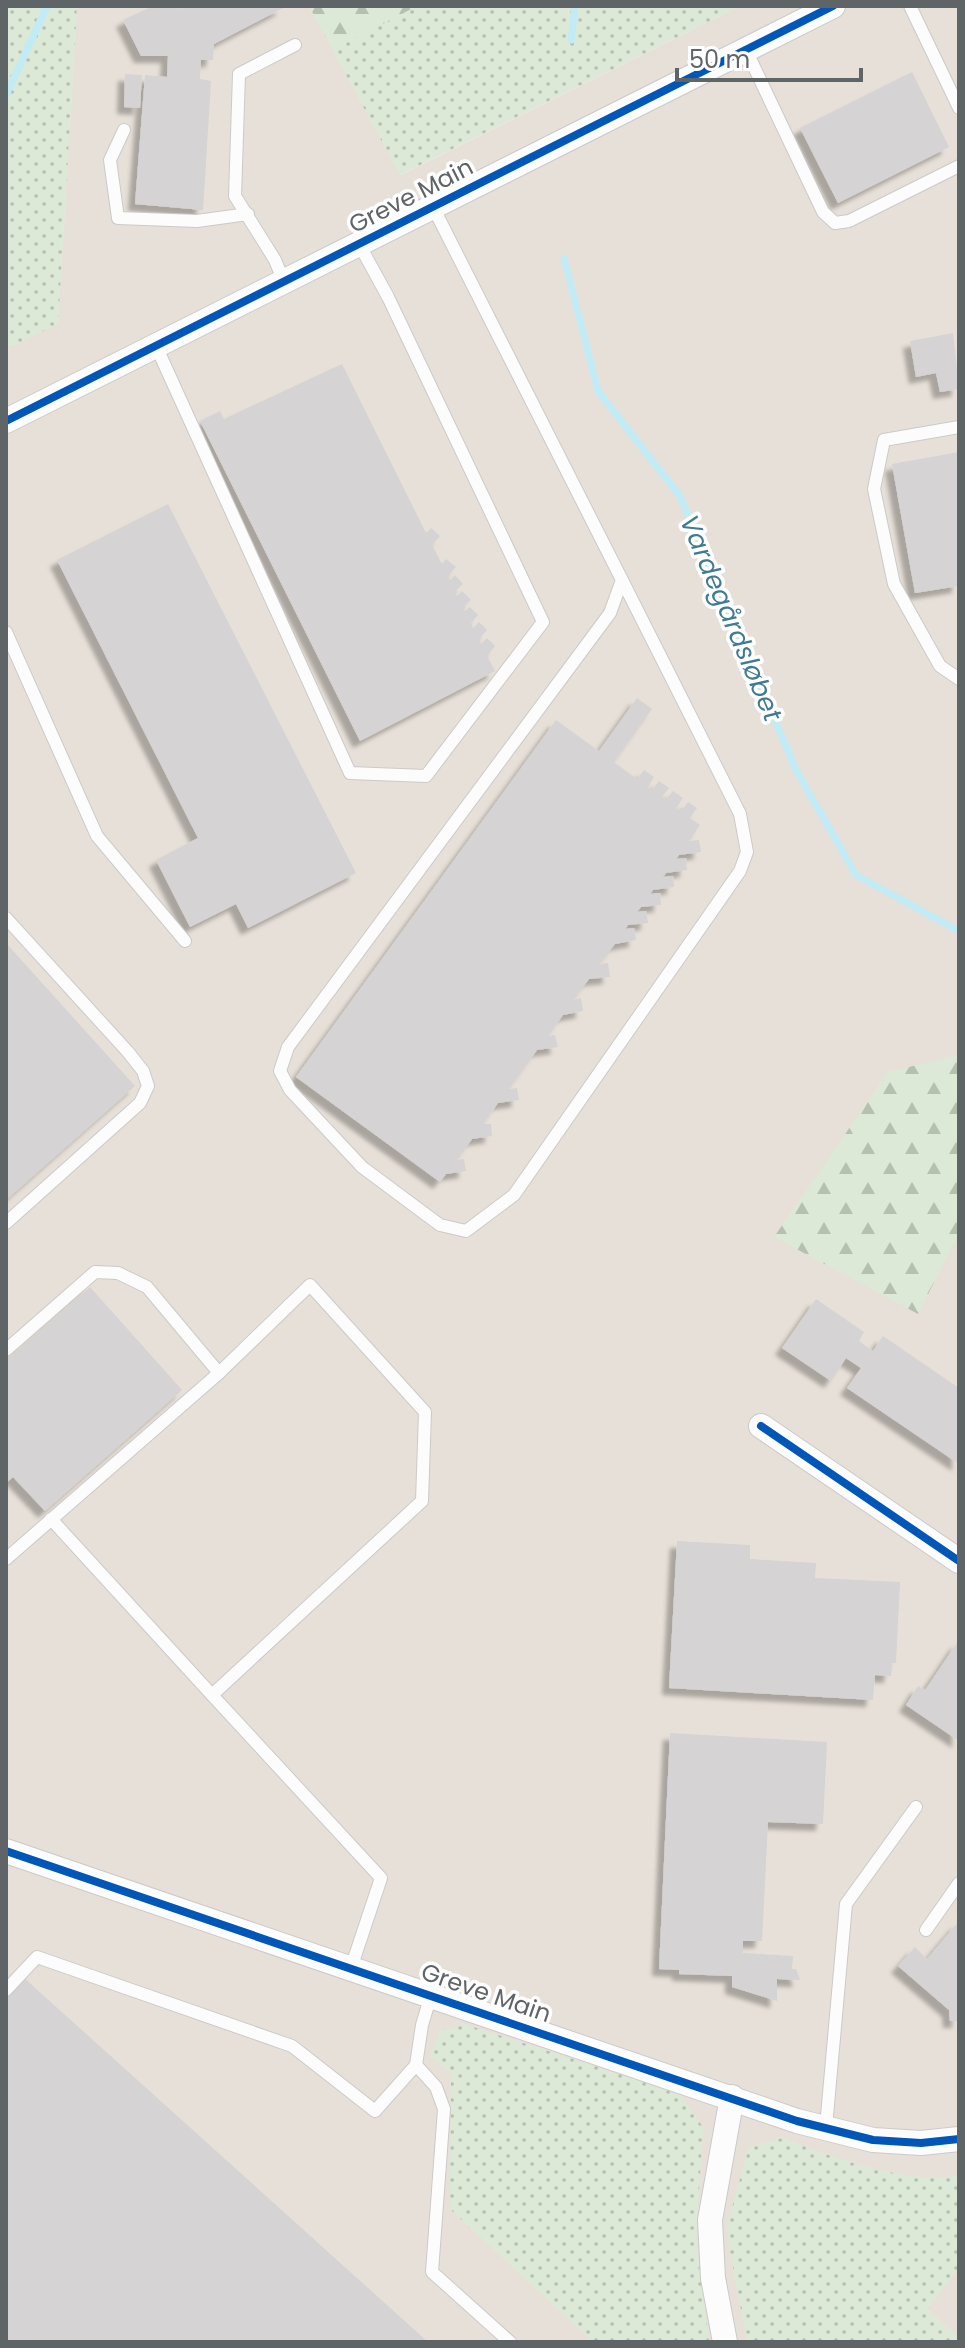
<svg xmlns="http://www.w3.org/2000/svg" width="965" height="2348" font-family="Poppins,sans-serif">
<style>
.commercial{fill:#e7e0d8}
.grass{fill:url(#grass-dots)}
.forest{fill:url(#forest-firs)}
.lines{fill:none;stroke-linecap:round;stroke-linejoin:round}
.stream{stroke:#c1ebf5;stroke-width:7}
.building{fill:#d5d3d3;filter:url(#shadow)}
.service-casing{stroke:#cbcaca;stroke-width:14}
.minor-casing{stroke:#cbcaca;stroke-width:26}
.service{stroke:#fcfcfc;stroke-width:12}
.minor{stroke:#fcfcfc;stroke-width:24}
.cycleway-casing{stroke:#fff;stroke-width:13}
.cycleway{stroke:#0057b8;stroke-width:8}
.labels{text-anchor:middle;stroke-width:7;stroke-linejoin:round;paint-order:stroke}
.street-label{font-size:24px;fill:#5f6467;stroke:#fff}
.water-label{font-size:26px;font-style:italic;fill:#407b93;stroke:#fff}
</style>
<defs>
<pattern id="grass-dots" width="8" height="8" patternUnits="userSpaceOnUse" patternTransform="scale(2)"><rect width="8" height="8" fill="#dce9d6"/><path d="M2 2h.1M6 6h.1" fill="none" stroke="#b6c0b1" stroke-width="1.8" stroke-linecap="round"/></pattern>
<pattern id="forest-firs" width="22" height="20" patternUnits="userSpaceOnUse" patternTransform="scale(2)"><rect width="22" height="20" fill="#dce9d6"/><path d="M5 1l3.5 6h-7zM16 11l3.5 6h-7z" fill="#b6c0b1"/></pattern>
<filter id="shadow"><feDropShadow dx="-7" dy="7" stdDeviation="2" flood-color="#0004"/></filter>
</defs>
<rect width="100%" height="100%" fill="#eeecea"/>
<!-- commercial -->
<polygon class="commercial" points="77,6 309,6 401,175 740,6 959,6 959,2338 927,2309 856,2342 6,2342 6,349 58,323"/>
<!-- grass -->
<g class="grass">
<polygon points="6,6 77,6 58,324 6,349"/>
<polygon points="309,6 740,6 400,175"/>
<polygon points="464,2024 679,2093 703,2127 696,2239 709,2342 593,2342 450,2209 451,2073 430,2056 440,2031"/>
<path d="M783 2138C830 2157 910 2186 959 2175V2268L927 2309 959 2338V2342H747L726 2229 749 2147Z"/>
</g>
<!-- forest -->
<g class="forest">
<polygon points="309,6 417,6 333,50"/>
<polygon points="959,1055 959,1233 918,1314 774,1237 888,1072"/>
</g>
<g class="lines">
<!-- stream -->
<g class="stream">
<polyline points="571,40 575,6"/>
<polyline points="6,95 47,6"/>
<polyline points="564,258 598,391 680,496 796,770 856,875 959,931"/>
</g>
</g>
<!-- building -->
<g class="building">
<polygon points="153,6 177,6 178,9 183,6 282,6 283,8 214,44 213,60 201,60 200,79 211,81 203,210 135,204 145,75 167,77 168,56 141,56 123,20"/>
<polygon points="912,72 949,147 838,203 800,128"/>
<polygon points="125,74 142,75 140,108 124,107"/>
<polygon points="953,333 959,389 940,392 936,373 916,377 910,341"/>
<polygon points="342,364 426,533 431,528 440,536 432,545 442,564 446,559 456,567 448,576 450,580 455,575 463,584 455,591 457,596 462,591 471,600 463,608 465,611 470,607 478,615 471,623 473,628 479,622 487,630 479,639 481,644 487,638 495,646 487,656 495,671 360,741 200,421 220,411 224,419"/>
<polygon points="959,452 959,586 915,593 892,464"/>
<polygon points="168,504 356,873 248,928 236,904 190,927 156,860 198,838 57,560"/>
<polygon points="637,698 652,709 614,762 637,779 644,770 654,777 648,787 652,790 659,781 669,788 662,797 666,800 673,791 683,798 676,808 681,811 688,802 697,808 690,818 700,825 689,841 699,840 701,852 679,855 676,859 686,858 687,870 666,873 663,877 673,876 674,887 653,890 650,894 660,893 661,905 641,907 637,912 646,911 648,923 628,925 625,929 634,928 636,940 615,944 599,964 608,963 610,977 589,979 573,1000 581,998 583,1011 563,1015 548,1036 555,1035 558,1047 537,1050 509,1089 517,1088 519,1100 498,1103 483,1124 491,1124 492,1136 472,1139 457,1160 464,1159 466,1171 446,1174 440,1182 296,1077 556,720 599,751"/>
<polygon points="6,943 135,1086 6,1200"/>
<polygon points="90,1287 182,1390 45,1511 13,1477 6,1483 6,1362"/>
<polygon points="816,1299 864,1332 859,1341 873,1351 883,1336 959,1388 959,1464 847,1388 861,1368 846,1358 831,1381 782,1348"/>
<polygon points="677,1541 750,1545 750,1559 816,1563 815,1578 900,1582 896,1663 892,1663 891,1676 875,1675 873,1700 669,1688"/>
<polygon points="959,1640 959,1741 906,1705 918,1686 925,1690"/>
<polygon points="670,1733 827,1742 823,1824 768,1822 762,1941 743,1941 743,1953 793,1956 792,1969 796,1969 800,1980 777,1979 777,2001 732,1987 732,1976 679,1974 679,1970 659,1969"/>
<polygon points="959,1921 959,2021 950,2021 949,2010 898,1966 915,1947 927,1959"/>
<polygon points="23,1977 428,2342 6,2342 6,1995"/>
</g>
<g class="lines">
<defs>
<g id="service">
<polyline points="910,6 959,108"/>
<polyline points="746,50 823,212 835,223 849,221 959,166"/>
<polyline points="124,130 110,160 118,218 197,221 248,214"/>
<polyline points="433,207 622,580 610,613 288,1047 280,1071 290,1090 362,1167 440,1225 466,1231 514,1195 740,871 747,852 740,814 622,580"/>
<polyline points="284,282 275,260 235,196 239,74 295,45"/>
<polyline points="156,346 350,773 426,776 543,622 388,297 359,244"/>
<polyline points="959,427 884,440 874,489 894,584 940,666 959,679"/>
<polyline points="6,632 97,836 185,941"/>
<polyline points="6,918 128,1052 143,1071 148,1086 140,1103 6,1223"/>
<polyline points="6,1350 95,1272 118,1273 147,1287 219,1373"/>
<polyline points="51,1519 212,1695"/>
<polyline points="6,1559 219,1373 310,1285 425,1412 422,1501 212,1695 381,1878 351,1968"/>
<polyline points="926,1930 959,1883"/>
<polyline points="6,1990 37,1957 292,2046 375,2111 416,2065 422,2025 431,1995"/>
<polyline points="416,2065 436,2087 444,2109 432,2272 510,2342"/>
<polyline points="826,2127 846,1904 916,1807"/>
</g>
<g id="minor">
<polyline points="6,421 833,6"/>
<polyline points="761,1426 959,1561"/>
<polyline points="6,1851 797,2121 873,2140 921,2143 959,2139"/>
<polyline points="725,2342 713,2278 710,2220 732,2097"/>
</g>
</defs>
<!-- service casing -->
<use href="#service" class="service-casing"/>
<!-- minor casing -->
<use href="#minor" class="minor-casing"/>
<!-- service -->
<use href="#service" class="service"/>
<!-- minor -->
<use href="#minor" class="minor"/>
<defs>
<g id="cycleway">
<polyline points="6,421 833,6"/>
<polyline points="761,1426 959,1561"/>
<polyline points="6,1851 797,2121 873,2140 921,2143 959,2139"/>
</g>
</defs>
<!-- cycleway casing -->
<use href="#cycleway" class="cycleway-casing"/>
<!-- cycleway -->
<use href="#cycleway" class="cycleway"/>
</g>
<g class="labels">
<!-- street labels -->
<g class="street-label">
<text transform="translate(411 196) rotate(-27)" y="8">Greve Main</text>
<text transform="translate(486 1993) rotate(19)" y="8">Greve Main</text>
</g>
<!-- water labels -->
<g class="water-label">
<text transform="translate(731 618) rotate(67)" y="9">Vardegårdsløbet</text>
</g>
</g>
<!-- border -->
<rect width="965" height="2348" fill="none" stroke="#5f6467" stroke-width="16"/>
<!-- scale -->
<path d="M677 68v12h184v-12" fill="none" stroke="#5f6467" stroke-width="4"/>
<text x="689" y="68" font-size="24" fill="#5f6467" stroke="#ffffff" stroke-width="6" paint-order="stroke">50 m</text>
</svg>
